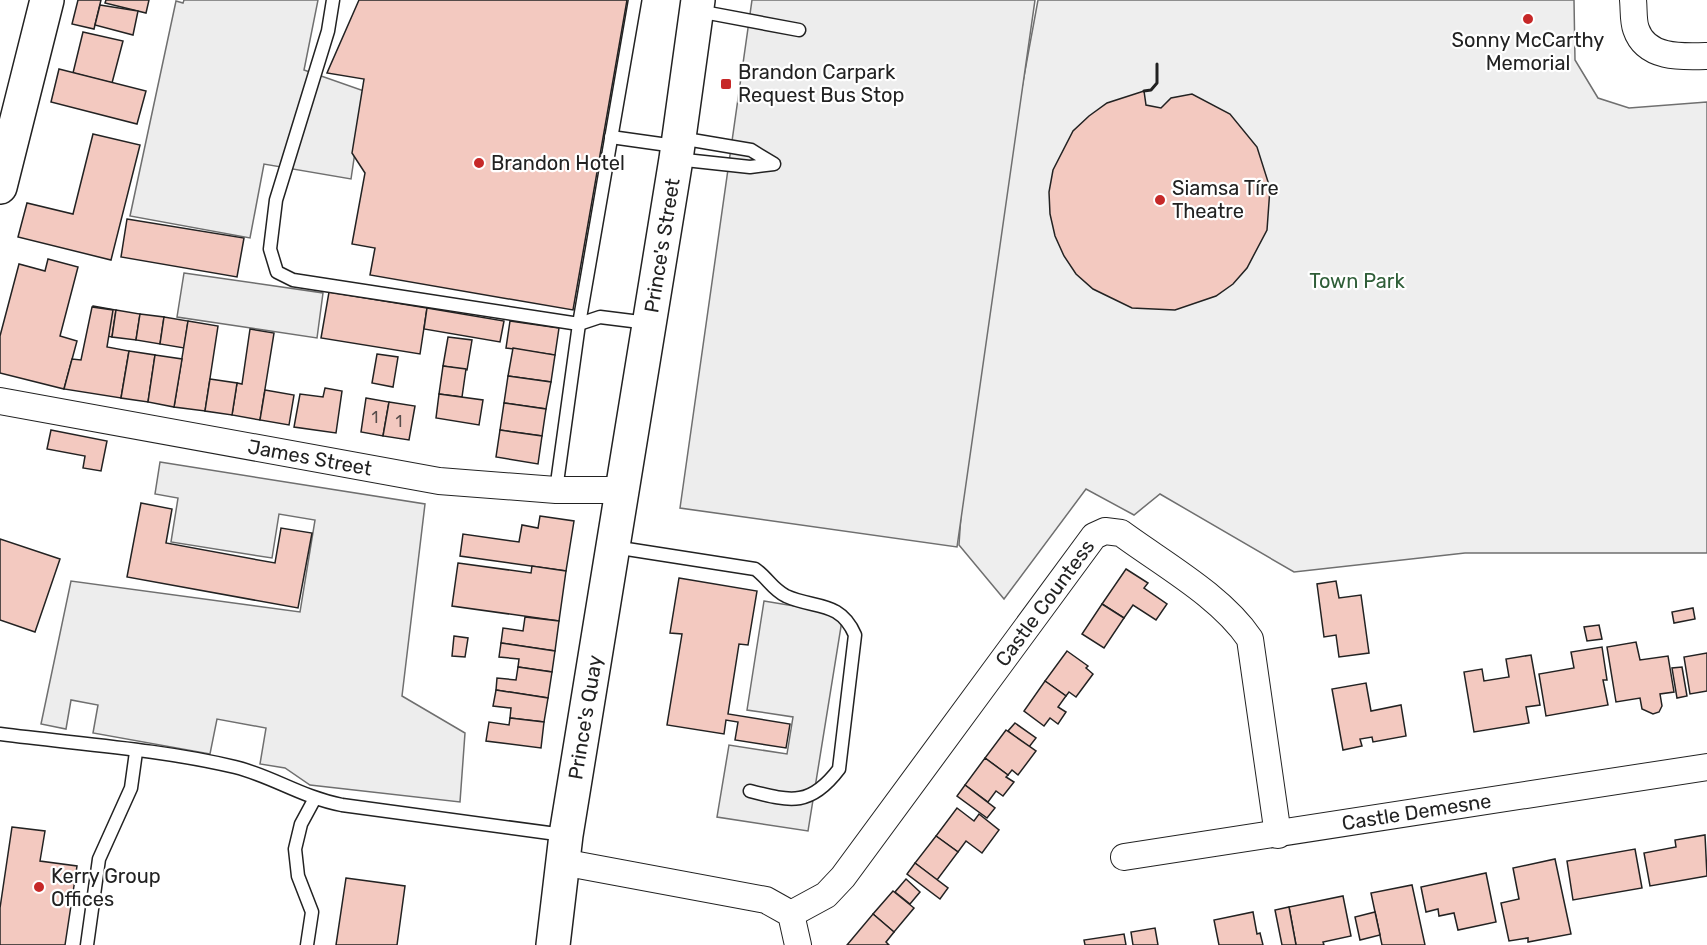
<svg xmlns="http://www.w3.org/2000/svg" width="1707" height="945" font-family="Rubik,sans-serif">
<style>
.green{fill:#eee;stroke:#6f6f6f;stroke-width:1.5}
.parking{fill:#ededed;stroke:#6f6f6f;stroke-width:1.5}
.building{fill:#f3c9c0;stroke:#222;stroke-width:1.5}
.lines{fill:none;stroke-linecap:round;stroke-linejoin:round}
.lane-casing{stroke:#222;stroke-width:15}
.street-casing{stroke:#222;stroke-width:28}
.secondary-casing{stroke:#222;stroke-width:36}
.lane{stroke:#fff;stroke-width:12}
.street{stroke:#fff;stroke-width:26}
.secondary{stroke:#fff;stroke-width:33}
.wall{stroke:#222;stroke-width:3}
.poi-dot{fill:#c62828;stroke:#fff;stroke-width:2}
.labels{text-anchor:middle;stroke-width:4.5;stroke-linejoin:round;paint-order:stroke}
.number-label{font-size:16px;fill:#564c4a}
.poi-label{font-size:20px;fill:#222;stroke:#fff;text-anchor:start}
.street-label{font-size:20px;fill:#222;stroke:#fff}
.park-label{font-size:20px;fill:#2f5e38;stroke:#fff}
</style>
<rect width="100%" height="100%" fill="#fff"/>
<!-- green -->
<path class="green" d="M1038 0H1574L1575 60 1598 98 1629 108 1707 102V553H1465L1294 572 1160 494 1134 515 1086 489 1004 599 959 545C970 362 1005 181 1038 0Z"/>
<!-- parking -->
<g class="parking">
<polygon points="184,0 318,0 304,70 364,91 351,179 264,164 250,238 130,216 176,1 183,3"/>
<polygon points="752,0 1035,0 957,547 680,508"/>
<polygon points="184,273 323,293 317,338 177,317"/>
<polygon points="160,462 425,504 402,696 465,733 460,802 310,785 285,768 260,764 266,728 217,719 210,754 93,733 98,705 71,700 66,729 41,724 71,581 300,612 315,520 279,514 272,558 171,542 178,498 155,494"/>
<polygon points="764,601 843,614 808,831 717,817 729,745 787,754 793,717 747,710"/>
</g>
<!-- building -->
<g class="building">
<polygon points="78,0 101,0 94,29 72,24"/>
<polygon points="106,0 149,0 146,13 105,3"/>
<polygon points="359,0 627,0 573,310 370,275 375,248 352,244 365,173 352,153 364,79 327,73"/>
<polygon points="100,5 138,11 133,35 95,25"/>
<polygon points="83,32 123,41 112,83 73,73"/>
<polygon points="59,69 146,91 137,124 51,102"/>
<polygon points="1144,91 1146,105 1161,108 1171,98 1192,94 1230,114 1257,147 1270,188 1267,230 1247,268 1233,284 1216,296 1175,310 1132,308 1093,289 1076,274 1064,256 1055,236 1050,214 1049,192 1053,170 1073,131 1089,116 1107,103"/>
<polygon points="93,134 140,145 111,260 18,237 27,203 73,214"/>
<polygon points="127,219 244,238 237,277 121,257"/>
<polygon points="48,259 78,267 60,336 77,341 64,389 0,373 0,336 19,264 45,271"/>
<polygon points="329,292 427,308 420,354 321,338"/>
<polygon points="93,306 116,310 112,337 88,333"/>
<polygon points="92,307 113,310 107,347 129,351 121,398 64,389 72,359 81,360"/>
<polygon points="427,308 504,321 500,342 424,329"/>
<polygon points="116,310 140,314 136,340 112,337"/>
<polygon points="140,314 164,317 160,344 136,340"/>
<polygon points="164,317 188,321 184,348 160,344"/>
<polygon points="188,321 218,326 205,411 174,407"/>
<polygon points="510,321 559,328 555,355 506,348"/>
<polygon points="250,329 274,333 260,420 232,415 237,383 242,384"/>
<polygon points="448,337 472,340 467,370 443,366"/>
<polygon points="513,348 555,355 551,382 508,376"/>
<polygon points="129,351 155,355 148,402 121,398"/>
<polygon points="377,354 398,357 393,387 372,383"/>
<polygon points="155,355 182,359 174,407 148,402"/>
<polygon points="443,366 466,369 462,397 439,394"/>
<polygon points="508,376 551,382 546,409 504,403"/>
<polygon points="210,379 237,383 232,415 205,411"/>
<polygon points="325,388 342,391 336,433 294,427 300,394 323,397"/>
<polygon points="265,390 294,395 289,425 260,420"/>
<polygon points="439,394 483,400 479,425 436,418"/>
<polygon points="366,398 389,402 383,436 361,432"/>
<polygon points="389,402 415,406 409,440 383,436"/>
<polygon points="504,403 546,409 542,436 500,430"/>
<polygon points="51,430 107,441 101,471 83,468 85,456 47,449"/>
<polygon points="500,430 542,436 538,464 496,457"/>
<polygon points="141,503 172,509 166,543 275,563 281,528 312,533 298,608 127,577"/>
<polygon points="540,516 574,521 566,571 460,556 463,534 519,542 522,525 538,528"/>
<polygon points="0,539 60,559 35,632 0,620"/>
<polygon points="458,563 531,573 532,566 566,571 559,621 452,606"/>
<polygon points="1126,569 1148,583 1144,588 1167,604 1156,620 1133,605 1124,618 1102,604"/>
<polygon points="679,578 757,591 748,645 739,644 728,714 790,724 786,748 735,740 738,722 726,720 724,734 667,725 682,634 670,633"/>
<polygon points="1336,581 1339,598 1361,595 1369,653 1339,657 1336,635 1324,637 1317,584"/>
<polygon points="1102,604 1124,618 1104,648 1082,634"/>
<polygon points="1693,608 1695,619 1674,623 1672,612"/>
<polygon points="525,617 559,621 555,651 501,643 503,628 523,631"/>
<polygon points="1599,625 1602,639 1587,641 1584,627"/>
<polygon points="454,636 468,638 465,657 452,656"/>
<polygon points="1636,642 1640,660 1668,656 1674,692 1660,694 1662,706 1659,712 1653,714 1642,709 1640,698 1616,702 1607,647"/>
<polygon points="501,643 555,651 552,672 518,667 519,659 499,657"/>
<polygon points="1602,647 1607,680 1603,680 1608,705 1546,716 1539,674 1574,668 1571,652"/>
<polygon points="1067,651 1088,666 1086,668 1093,674 1076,697 1069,692 1066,696 1045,681"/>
<polygon points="1707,653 1707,691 1690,694 1684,657"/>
<polygon points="1531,655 1540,705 1526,707 1529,723 1474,732 1464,672 1482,669 1484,681 1509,677 1506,659"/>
<polygon points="518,667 552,672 548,698 496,690 497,678 516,680"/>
<polygon points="1682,667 1687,696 1677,698 1672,668"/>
<polygon points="1045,681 1066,696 1058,707 1066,712 1058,724 1050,718 1044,726 1024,711"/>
<polygon points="1366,683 1371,711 1401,705 1406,736 1373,742 1372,737 1360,739 1362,746 1343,750 1332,689"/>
<polygon points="496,690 548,698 544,722 510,718 511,708 493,706"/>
<polygon points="510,718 544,722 541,748 486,741 489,722 509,725"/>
<polygon points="1015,723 1036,738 1029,747 1008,731"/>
<polygon points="1006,730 1036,751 1018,775 1012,770 1008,775 985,758"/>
<polygon points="985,758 1008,775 1006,777 1014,782 1003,796 996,791 988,802 965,785"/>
<polygon points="965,785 995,808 987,818 957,796"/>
<polygon points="957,808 974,821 979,814 999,830 982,853 966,841 958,852 936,836"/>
<polygon points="12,827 45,831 40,861 77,866 65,945 0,945 0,908"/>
<polygon points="1705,835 1707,876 1650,886 1644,853 1676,847 1675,840"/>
<polygon points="936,836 958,852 937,880 915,863"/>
<polygon points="1635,849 1642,888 1573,900 1567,861"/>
<polygon points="1555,859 1571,934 1528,942 1528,938 1509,941 1501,903 1519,899 1513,868"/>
<polygon points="915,863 948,888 940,899 907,874"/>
<polygon points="1486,873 1496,922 1458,930 1454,913 1439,916 1438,909 1426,912 1421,887"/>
<polygon points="346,878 405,886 397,945 336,945"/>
<polygon points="906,879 920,892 910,904 895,892"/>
<polygon points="1412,885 1425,945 1382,945 1371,893"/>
<polygon points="893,891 914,908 894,932 873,914"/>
<polygon points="1343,896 1351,936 1323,942 1324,945 1296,945 1289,907"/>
<polygon points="1289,907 1296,945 1282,945 1275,910"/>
<polygon points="1253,912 1257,934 1260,933 1263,945 1219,945 1214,920"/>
<polygon points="1375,912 1380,935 1360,940 1355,917"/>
<polygon points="873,914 894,932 886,942 889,945 847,945"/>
<polygon points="1155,928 1158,945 1133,945 1131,932"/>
<polygon points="1124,934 1126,945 1085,945 1084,940"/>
</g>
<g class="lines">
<defs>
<g id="lane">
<polyline points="333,0 328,31 276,200 270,249 277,272 293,280 579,324 600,317 648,323"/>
<polyline points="698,11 799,30"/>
<polyline points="611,137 675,146"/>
<polyline points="676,159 750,167 774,164 751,150 680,138"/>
<polyline points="556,490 579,324 635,0"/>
<path d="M614 547 755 569C767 577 772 589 786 596 814 609 840 600 855 635L839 769C811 806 792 802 750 791"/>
<path d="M0 734C78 744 159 749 235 767 272 776 301 797 342 805L564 835"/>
<polyline points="87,945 99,859 131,788 136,752"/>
<polyline points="307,945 312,912 298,876 295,849 301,824 314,800"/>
</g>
<g id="street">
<path d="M1633 0C1634 9 1633 21 1636 29 1646 59 1682 57 1707 56"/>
<path id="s1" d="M0 401 439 481 556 490H622"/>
<path id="s2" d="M1124 857 1707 767"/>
<polyline points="562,862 766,900 791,914 798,945"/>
<path id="s3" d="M791 914 826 895 843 877 1094 536 1105 531 1121 533C1163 564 1221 596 1250 639L1278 835"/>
</g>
<g id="secondary">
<polyline points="0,187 47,0"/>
<path id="s4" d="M553 945 566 835 676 159 698 0"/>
</g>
</defs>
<!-- lane casing -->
<use href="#lane" class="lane-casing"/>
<!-- street casing -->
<use href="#street" class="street-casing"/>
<!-- secondary casing -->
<use href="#secondary" class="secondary-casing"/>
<!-- lane -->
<use href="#lane" class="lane"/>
<!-- street -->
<use href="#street" class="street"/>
<!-- secondary -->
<use href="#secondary" class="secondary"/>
<!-- wall -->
<polyline class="wall" points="1144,91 1151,90 1157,83 1157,64"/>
</g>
<!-- markers -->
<g class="poi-dot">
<circle cx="1528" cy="19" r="6"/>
<rect x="720" y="78" width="12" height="12" rx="3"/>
<circle cx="479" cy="163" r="6"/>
<circle cx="1160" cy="200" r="6"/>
<circle cx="39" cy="887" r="6"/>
</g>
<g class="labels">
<!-- number labels -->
<g class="number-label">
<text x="375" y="423">1</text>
<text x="399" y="427">1</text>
</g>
<!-- poi labels -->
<g class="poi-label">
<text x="1528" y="47" text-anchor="middle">Sonny McCarthy<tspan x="1528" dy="23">Memorial</tspan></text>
<text x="738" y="79">Brandon Carpark<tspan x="738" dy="23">Request Bus Stop</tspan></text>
<text x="491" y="170">Brandon Hotel</text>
<text x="1172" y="195">Siamsa Tíre<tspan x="1172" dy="23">Theatre</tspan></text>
<text x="51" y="883">Kerry Group<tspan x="51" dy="23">Offices</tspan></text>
</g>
<!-- street labels -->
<g class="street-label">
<text dy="7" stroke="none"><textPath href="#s4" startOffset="708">Prince's Street</textPath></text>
<text dy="7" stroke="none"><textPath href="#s1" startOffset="315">James Street</textPath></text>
<text dy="7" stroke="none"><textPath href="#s3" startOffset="405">Castle Countess</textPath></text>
<text dy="7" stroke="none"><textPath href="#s4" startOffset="230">Prince's Quay</textPath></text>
<text dy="7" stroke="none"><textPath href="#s2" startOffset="296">Castle Demesne</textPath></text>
</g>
<!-- park labels -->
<g class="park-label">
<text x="1357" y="288">Town Park</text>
</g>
</g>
</svg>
